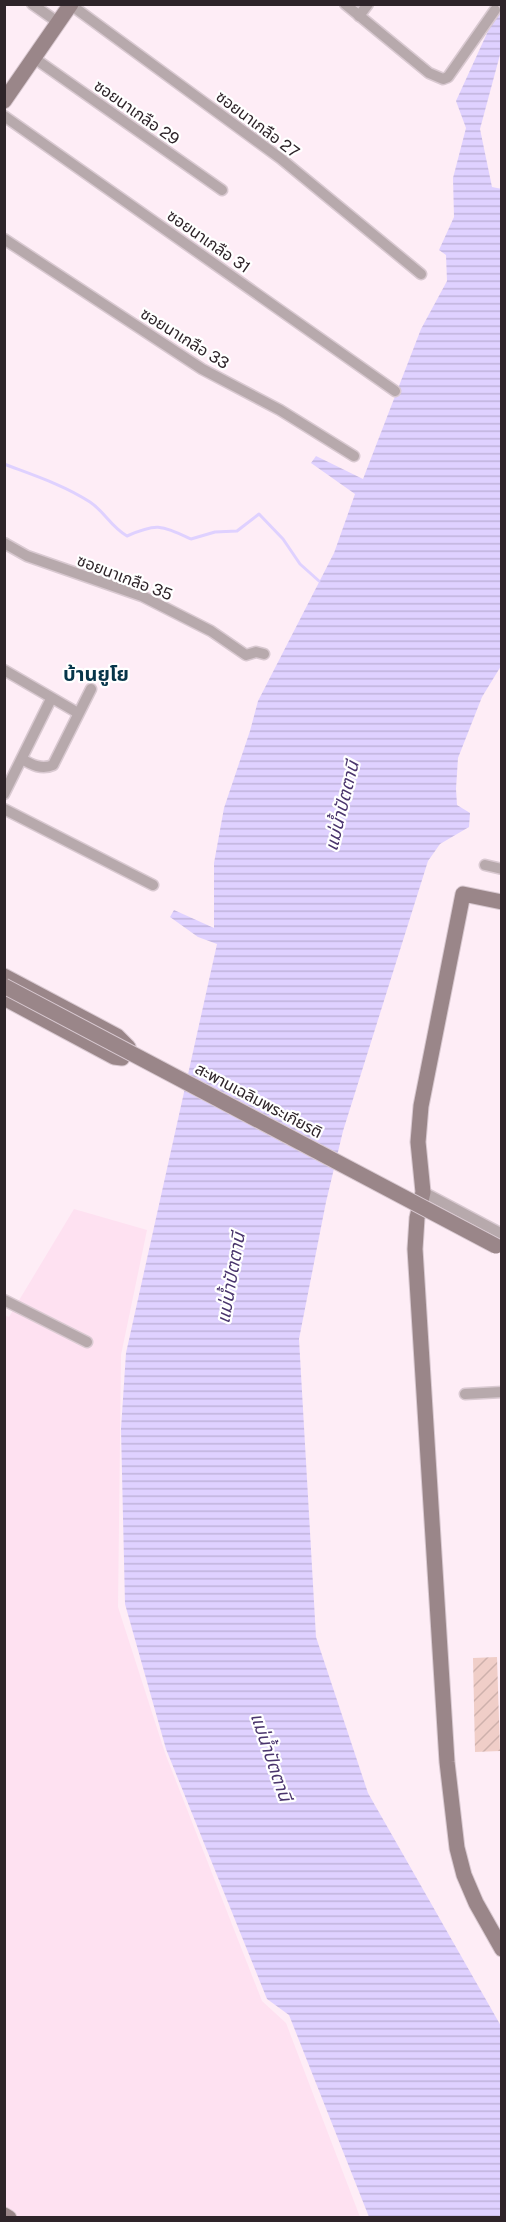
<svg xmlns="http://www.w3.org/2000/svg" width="506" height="2222" font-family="'Public Sans','Noto Sans Thai',sans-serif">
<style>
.built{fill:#fee1f1}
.garden{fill:url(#garden-furrows)}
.water{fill:url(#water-rules)}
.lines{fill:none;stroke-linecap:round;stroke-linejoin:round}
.stream{stroke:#dfd1ff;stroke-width:3}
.street-casing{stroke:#d9c9d1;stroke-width:13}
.secondary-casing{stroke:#d9c9d1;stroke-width:17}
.street{stroke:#b7a9ac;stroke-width:10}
.secondary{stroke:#9a8689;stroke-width:15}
.secondary-bridge-casing{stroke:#d9c9d1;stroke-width:17;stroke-linecap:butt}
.secondary-bridge{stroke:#9a8689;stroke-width:15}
.labels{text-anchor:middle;stroke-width:4.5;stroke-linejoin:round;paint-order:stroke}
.street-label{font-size:16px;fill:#2e2429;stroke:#fff}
.water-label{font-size:18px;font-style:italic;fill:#4a356d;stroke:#fff}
.quarter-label{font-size:20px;font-weight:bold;fill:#06354a;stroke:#fff}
</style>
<defs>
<pattern id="garden-furrows" width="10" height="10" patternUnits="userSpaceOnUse" patternTransform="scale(1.5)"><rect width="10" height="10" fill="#f0cec8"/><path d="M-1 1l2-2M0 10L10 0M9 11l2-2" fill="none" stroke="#ceb1ac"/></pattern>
<pattern id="water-rules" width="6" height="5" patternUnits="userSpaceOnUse" patternTransform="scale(1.5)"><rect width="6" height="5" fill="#dfd1ff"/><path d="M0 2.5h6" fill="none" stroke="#c0b3db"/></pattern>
</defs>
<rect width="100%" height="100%" fill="#feedf6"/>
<!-- built -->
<polygon class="built" points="74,1209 147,1230 121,1355 118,1607 165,1753 262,2001 286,2023 360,2217 5,2217 4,1315 9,1317"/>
<!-- garden -->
<polygon class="garden" points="497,1657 500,1751 475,1752 473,1658"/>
<!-- water -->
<polygon class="water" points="501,10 501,51 480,129 492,187 502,189 501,666 482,697 458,758 456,789 457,805 470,813 469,827 440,844 428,861 343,1131 326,1202 299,1339 316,1637 368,1793 501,2026 501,2217 369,2217 289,2015 267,1999 166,1749 125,1604 121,1429 126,1353 217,944 198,937 170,917 174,910 214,928 214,863 224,808 250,731 258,701 334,553 355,494 311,463 316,456 363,479 421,329 447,281 446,255 439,250 454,217 453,178 466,128 456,101 488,31"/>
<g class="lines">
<!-- stream -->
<path class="stream" d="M4 464C33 475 64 485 90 502 105 512 110 526 127 536 157 523 160 525 191 539L215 532 237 531 259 514 283 539 300 564 319 581"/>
<defs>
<g id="street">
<polyline points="32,4 59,23"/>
<polyline points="345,4 429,73 443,79 448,77 495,10"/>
<polyline points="71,5 280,158 421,274"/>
<polyline points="359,16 368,4"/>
<polyline points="34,58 222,190"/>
<polyline points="4,116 395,391"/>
<polyline points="4,239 202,369 280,410 354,456"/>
<polyline points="4,543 27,556 142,596 211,631 246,655 256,652 264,654"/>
<polyline points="4,670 78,713"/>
<path d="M22 759C32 765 42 770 53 765L91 689"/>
<polyline points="4,794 51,699"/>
<polyline points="4,809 153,885"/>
<polyline points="485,865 502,869"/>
<polyline points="423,1192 502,1234"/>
<polyline points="4,1300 87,1342"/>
<polyline points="465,1394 502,1392"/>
</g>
<g id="secondary">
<polyline points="4,101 71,4"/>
<polyline points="502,902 463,894 421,1106 418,1142 423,1192 417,1218 415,1249 447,1762 457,1848 464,1875 476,1903 502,1949"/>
<polyline points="4,976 117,1036 128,1047 122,1058 114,1057 4,998"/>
<polyline points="4,2215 9,2218"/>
</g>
</defs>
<!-- street casing -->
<use href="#street" class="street-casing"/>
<!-- secondary casing -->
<use href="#secondary" class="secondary-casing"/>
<!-- street -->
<use href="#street" class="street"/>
<!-- secondary -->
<use href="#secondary" class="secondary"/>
<defs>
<polyline id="secondary-bridge" points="4,986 496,1246"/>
</defs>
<!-- secondary-bridge casing -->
<use href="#secondary-bridge" class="secondary-bridge-casing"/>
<!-- secondary-bridge -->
<use href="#secondary-bridge" class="secondary-bridge"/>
</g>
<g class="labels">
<!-- street labels -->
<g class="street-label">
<text transform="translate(137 112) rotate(35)" y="6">ซอยนาเกลือ 29</text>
<text transform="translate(258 124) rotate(37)" y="6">ซอยนาเกลือ 27</text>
<text transform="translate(209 241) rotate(35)" y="6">ซอยนาเกลือ 31</text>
<text transform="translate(185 338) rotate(32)" y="6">ซอยนาเกลือ 33</text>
<text transform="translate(125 577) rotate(21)" y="6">ซอยนาเกลือ 35</text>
<text transform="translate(259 1100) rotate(28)" y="6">สะพานเฉลิมพระเกียรติ</text>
</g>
<!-- water labels -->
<g class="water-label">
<text transform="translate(342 806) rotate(-76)" y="6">แม่น้ำปัตตานี</text>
<text transform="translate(231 1278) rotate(-80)" y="6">แม่น้ำปัตตานี</text>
<text transform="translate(271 1757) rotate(71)" y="6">แม่น้ำปัตตานี</text>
</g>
<!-- quarter labels -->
<g class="quarter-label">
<text x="96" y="681">บ้านยูโย</text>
</g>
</g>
<!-- border -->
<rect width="506" height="2222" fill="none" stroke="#2e2429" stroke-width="12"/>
</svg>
